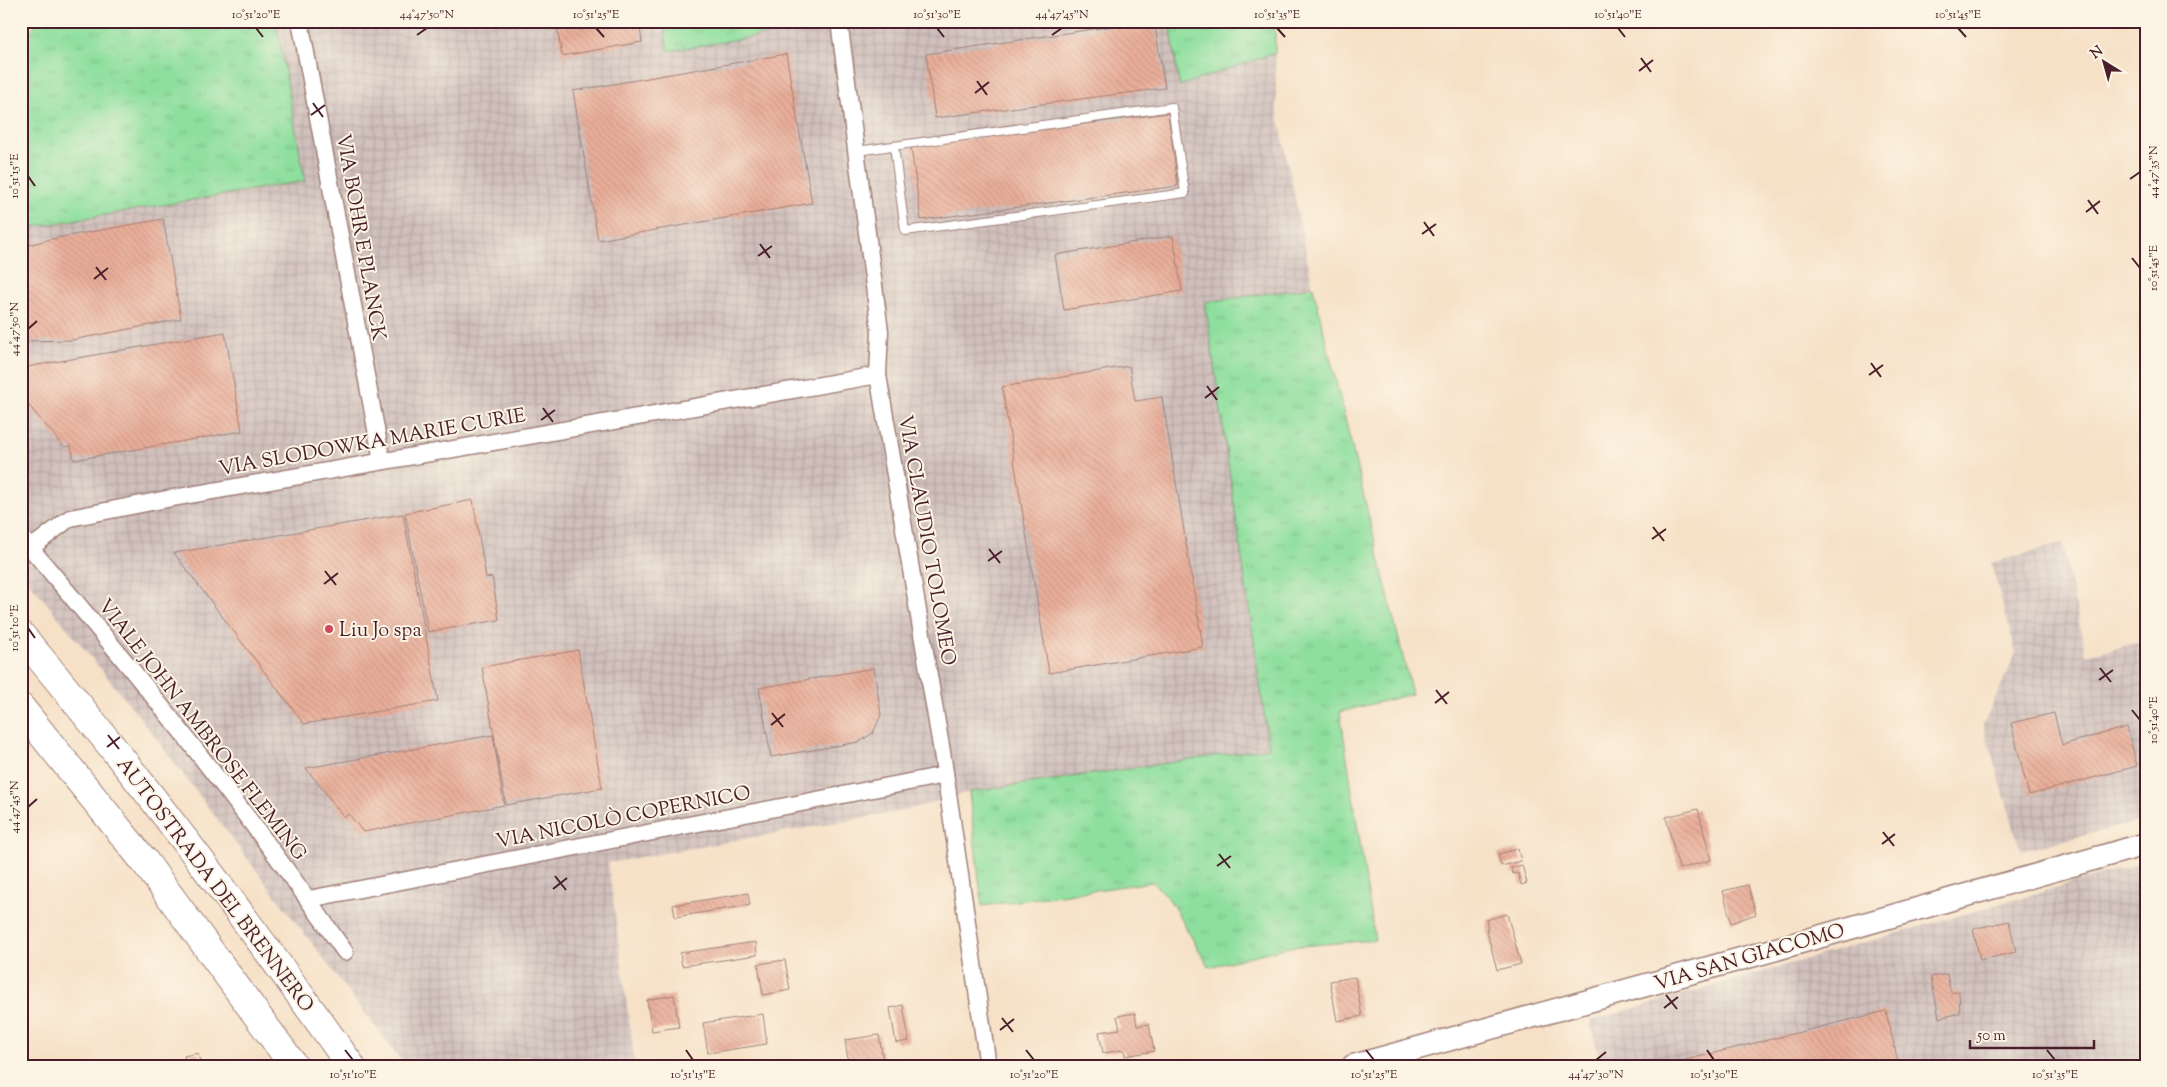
<svg xmlns="http://www.w3.org/2000/svg" width="2167" height="1087" font-family="'Sorts Mill Goudy',serif">
<style>
.industrial{fill:url(#industrial-grid)}
.grass{fill:url(#grass-tufts);stroke:#6c7f64}
.building{fill:url(#building-back-hatch)}
.lines{fill:none;stroke-linecap:round;stroke-linejoin:round}
.lane-casing{stroke:#a08079;stroke-width:10}
.street-casing{stroke:#a08079;stroke-width:19}
.secondary-casing{stroke:#a08079;stroke-width:25}
.highway-casing{stroke:#a08079;stroke-width:30}
.lane{stroke:#fff;stroke-width:8}
.street{stroke:#fff;stroke-width:16}
.secondary{stroke:#fff;stroke-width:22}
.highway{stroke:#fff;stroke-width:28}
.ticks{fill:none;stroke:#4a1f2b;stroke-width:2}
.poi-dot{fill:#d1495b;stroke:#fcf5e5;stroke-width:2}
.labels{text-anchor:middle;stroke-width:4;stroke-linejoin:round;paint-order:stroke}
.street-label{font-size:20px;fill:#4a1f2b;stroke:#fcf5e5}
.poi-label{font-size:20px;fill:#4a1f2b;stroke:#fcf5e5;text-anchor:start}
.neatline{fill:none;stroke:#4a1f2b;stroke-width:2}
.ticks-label{font-size:12px;text-anchor:middle;fill:#4a1f2b}
</style>
<defs>
<pattern id="industrial-grid" width="8" height="8" patternUnits="userSpaceOnUse" patternTransform="scale(1.25)"><rect width="8" height="8" fill="#d0c0bc"/><path d="M0 4h8M4 0v8" fill="none" stroke="#b4a5a2"/></pattern>
<pattern id="grass-tufts" width="24" height="20" patternUnits="userSpaceOnUse" patternTransform="scale(1.25)"><rect width="24" height="20" fill="#8edf9e"/><path d="M3 7l-1-3M5 7V3M7 7l1-3M15 17l-1-3M17 17v-4M19 17l1-3" fill="none" stroke="#7cbf88"/></pattern>
<pattern id="building-back-hatch" width="6" height="6" patternUnits="userSpaceOnUse" patternTransform="scale(1.25)"><rect width="6" height="6" fill="#e9ae99"/><path d="M-1 5l2 2M0 0l6 6M5-1l2 2" fill="none" stroke="#c99584"/></pattern>
</defs>
<rect width="100%" height="100%" fill="#fcf5e5"/>
<filter id="ink" filterUnits="userSpaceOnUse"><feTurbulence type="fractalNoise" baseFrequency=".02" numOctaves="2"/><feDisplacementMap in="SourceGraphic" scale="10" xChannelSelector="R" yChannelSelector="G"/><feConvolveMatrix kernelMatrix="1 2 1 2 8 2 1 2 1" color-interpolation-filters="sRGB"/></filter>
<filter id="wash" filterUnits="userSpaceOnUse"><feTurbulence type="fractalNoise" baseFrequency=".0096" numOctaves="4" result="noise"/><feDisplacementMap in="SourceGraphic" scale="20" xChannelSelector="R" yChannelSelector="G"/><feGaussianBlur stdDeviation="1.12" result="paint"/><feColorMatrix in="noise" values="0 0 0 0 0 0 0 0 0 0 0 0 0 0 0 0 0 1.4 0 .05"/><feComposite in="paint" operator="in"/></filter>
<g filter="url(#wash)">
<rect width="100%" height="100%" fill="#f6e1c7"/>
<!-- industrial -->
<g class="industrial">
<polygon points="276,21 663,21 668,51 846,21 1170,21 1179,86 1275,53 1276,105 1313,287 1205,302 1269,748 969,792 907,810 608,863 635,1064 524,1056 498,1066 405,1066 135,711 21,572 21,229 305,181"/>
<polygon points="2062,543 2086,655 2146,641 2146,820 2021,851 1983,725 2016,653 1991,563"/>
<polygon points="2146,862 2146,1066 1601,1066 1590,1021"/>
</g>
<!-- grass -->
<g class="grass">
<polygon points="39,21 276,21 305,181 21,229 21,41"/>
<polygon points="663,21 813,21 813,27 668,51"/>
<polygon points="1170,21 1275,21 1275,53 1179,86"/>
<polygon points="1313,287 1412,694 1340,712 1375,940 1288,947 1209,967 1171,902 1153,882 982,906 969,792 1269,748 1205,302"/>
</g>
<g id="blocks">
<!-- building -->
<g class="building">
<polygon points="556,21 639,21 642,42 562,56"/>
<polygon points="1147,21 1154,21 1165,88 935,118 926,54"/>
<polygon points="786,54 812,203 598,240 573,91"/>
<polygon points="1168,113 1178,186 921,220 911,147"/>
<polygon points="163,219 181,319 72,340 21,341 21,247 51,239"/>
<polygon points="1173,236 1182,291 1064,310 1055,255"/>
<polygon points="225,332 242,431 74,460 71,446 64,447 21,396 21,368"/>
<polygon points="1129,366 1135,401 1162,397 1203,647 1049,673 1002,387"/>
<polygon points="473,500 486,578 492,577 499,620 428,632 405,513"/>
<polygon points="403,514 438,701 304,724 174,553"/>
<polygon points="578,650 602,788 506,805 482,667"/>
<polygon points="874,668 881,715 873,733 859,742 771,757 759,688"/>
<polygon points="2054,713 2062,745 2127,727 2137,766 2029,795 2011,723"/>
<polygon points="493,735 504,805 363,832 349,814 344,817 306,768"/>
<polygon points="1698,809 1711,860 1679,869 1666,817"/>
<polygon points="1518,849 1521,861 1501,866 1498,854"/>
<polygon points="1522,865 1527,883 1521,885 1518,873 1513,874 1511,868"/>
<polygon points="1748,885 1756,914 1731,923 1723,891"/>
<polygon points="748,893 750,905 675,917 673,905"/>
<polygon points="1507,914 1521,964 1497,970 1486,928 1488,928 1486,920"/>
<polygon points="2009,921 2016,952 1980,960 1973,929"/>
<polygon points="756,942 757,955 682,966 680,953"/>
<polygon points="785,960 790,990 763,995 758,964"/>
<polygon points="1947,974 1951,993 1959,991 1960,1013 1939,1018 1931,977"/>
<polygon points="1355,977 1362,1016 1337,1021 1330,981"/>
<polygon points="674,995 679,1027 652,1031 647,1000"/>
<polygon points="903,1005 909,1041 896,1043 890,1008"/>
<polygon points="1886,1011 1899,1066 1665,1066 1665,1065"/>
<polygon points="1135,1013 1137,1026 1149,1024 1154,1051 1125,1056 1124,1050 1103,1053 1099,1032 1120,1029 1117,1016"/>
<polygon points="763,1014 767,1044 708,1053 703,1023"/>
<polygon points="879,1035 884,1066 849,1066 845,1040"/>
<polygon points="198,1053 201,1066 187,1066 184,1056"/>
</g>
</g>
</g>
<g filter="url(#ink)">
<use href="#blocks" fill-opacity="0" stroke="#a08079" stroke-width="1"/>
<g class="lines">
<defs>
<polyline id="lane" points="857,151 1172,107 1185,193 905,231 894,146"/>
<g id="street">
<polyline points="300,21 382,461"/>
<polyline points="839,21 880,331 878,375 942,752 988,1066"/>
<path d="M21 537C135 670 245 808 345 952"/>
<polyline points="31,548 70,518 167,499 878,375"/>
<polyline points="309,899 945,775"/>
</g>
<polyline id="secondary" points="1353,1066 1755,955 2146,844"/>
<g id="highway">
<path d="M21 635C137 774 246 918 351 1066"/>
<polyline points="21,708 145,862 294,1066"/>
</g>
</defs>
<!-- lane casing -->
<use href="#lane" class="lane-casing"/>
<!-- street casing -->
<use href="#street" class="street-casing"/>
<!-- secondary casing -->
<use href="#secondary" class="secondary-casing"/>
<!-- highway casing -->
<use href="#highway" class="highway-casing"/>
<!-- lane -->
<use href="#lane" class="lane"/>
<!-- street -->
<use href="#street" class="street"/>
<!-- secondary -->
<use href="#secondary" class="secondary"/>
<!-- highway -->
<use href="#highway" class="highway"/>
</g>
</g>
<!-- ticks -->
<path class="ticks" d="M256 28 263 37M596 28 604 37M937 28 944 37M1277 28 1285 37M1618 28 1625 37M1958 28 1966 37M417 35 427 28M1052 35 1062 28M1641 58 1651 72M1639 71 1653 60M977 81 987 95M975 93 989 82M313 103 323 117M311 115 325 105M28 176 35 186M2130 179 2140 172M2088 200 2098 214M2086 212 2100 201M1424 222 1434 236M1422 234 1436 224M760 244 770 258M758 256 772 246M2132 258 2140 268M96 267 106 280M94 279 108 268M28 329 37 321M1871 363 1881 377M1869 375 1883 365M1207 386 1217 400M1205 398 1219 387M543 408 553 422M541 420 555 410M1653 527 1664 541M1652 539 1666 529M989 549 1000 563M988 561 1002 551M325 571 336 585M324 584 338 573M28 628 35 638M2100 668 2111 682M2099 680 2113 670M1436 690 1447 704M1435 703 1449 692M2132 710 2140 720M772 713 783 727M771 725 785 714M108 735 119 749M107 747 120 737M28 807 37 799M1883 832 1894 846M1882 844 1895 834M1219 854 1230 868M1217 866 1231 856M555 876 566 890M553 889 567 878M1666 995 1677 1009M1664 1008 1678 997M1002 1018 1013 1032M1000 1030 1014 1019M345 1050 353 1060M686 1050 693 1060M1026 1050 1034 1060M1366 1050 1374 1060M1707 1050 1714 1060M2047 1050 2055 1060M1596 1060 1606 1052"/>
<!-- markers -->
<circle class="poi-dot" cx="329" cy="629" r="5"/>
<g class="labels">
<!-- street labels -->
<g class="street-label">
<text transform="translate(362 237) rotate(80)" y="7">VIA BOHR E PLANCK</text>
<text transform="translate(372 441) rotate(-10)" y="7">VIA SLODOWKA MARIE CURIE</text>
<text transform="translate(928 540) rotate(80)" y="7">VIA CLAUDIO TOLOMEO</text>
<text transform="translate(203 729) rotate(52)" y="7">VIALE JOHN AMBROSE FLEMING</text>
<text transform="translate(623 816) rotate(-11)" y="7">VIA NICOLÒ COPERNICO</text>
<text transform="translate(216 884) rotate(53)" y="7">AUTOSTRADA DEL BRENNERO</text>
<text transform="translate(1749 956) rotate(-16)" y="7">VIA SAN GIACOMO</text>
</g>
<!-- poi labels -->
<g class="poi-label">
<text x="339" y="636">Liu Jo spa</text>
</g>
</g>
<!-- margin -->
<rect width="2167" height="1087" fill="none" stroke="#fcf5e5" stroke-width="55"/>
<!-- north arrow -->
<g transform="translate(2104 62) rotate(323)" stroke="#fcf5e5" stroke-width="4" paint-order="stroke">
<path d="M0-4L9 19L0 12L-9 19Z" fill="#4a1f2b"/>
<text y="-8" font-size="14" font-weight="bold" text-anchor="middle" fill="#4a1f2b">N</text>
</g>
<!-- scale -->
<path d="M1970 1040v8h124v-8" fill="none" stroke="#4a1f2b" stroke-width="2.5"/>
<text x="1977" y="1040" font-size="15" fill="#4a1f2b" stroke="#fcf5e5" stroke-width="4" paint-order="stroke">50 m</text>
<rect x="28" y="28" width="2112" height="1032" class="neatline"/>
<g class="ticks-label">
<text x="256" y="18">10°51'20"E</text>
<text x="427" y="18">44°47'50"N</text>
<text x="596" y="18">10°51'25"E</text>
<text x="937" y="18">10°51'30"E</text>
<text x="1062" y="18">44°47'45"N</text>
<text x="1277" y="18">10°51'35"E</text>
<text x="1618" y="18">10°51'40"E</text>
<text x="1958" y="18">10°51'45"E</text>
<text transform="translate(2153 172) rotate(-90)" y="4">44°47'35"N</text>
<text transform="translate(14 176) rotate(-90)" y="4">10°51'15"E</text>
<text transform="translate(2153 268) rotate(-90)" y="4">10°51'45"E</text>
<text transform="translate(14 329) rotate(-90)" y="4">44°47'50"N</text>
<text transform="translate(14 628) rotate(-90)" y="4">10°51'10"E</text>
<text transform="translate(2153 720) rotate(-90)" y="4">10°51'40"E</text>
<text transform="translate(14 807) rotate(-90)" y="4">44°47'45"N</text>
<text x="353" y="1078">10°51'10"E</text>
<text x="693" y="1078">10°51'15"E</text>
<text x="1034" y="1078">10°51'20"E</text>
<text x="1374" y="1078">10°51'25"E</text>
<text x="1596" y="1078">44°47'30"N</text>
<text x="1714" y="1078">10°51'30"E</text>
<text x="2055" y="1078">10°51'35"E</text>
</g>
</svg>
